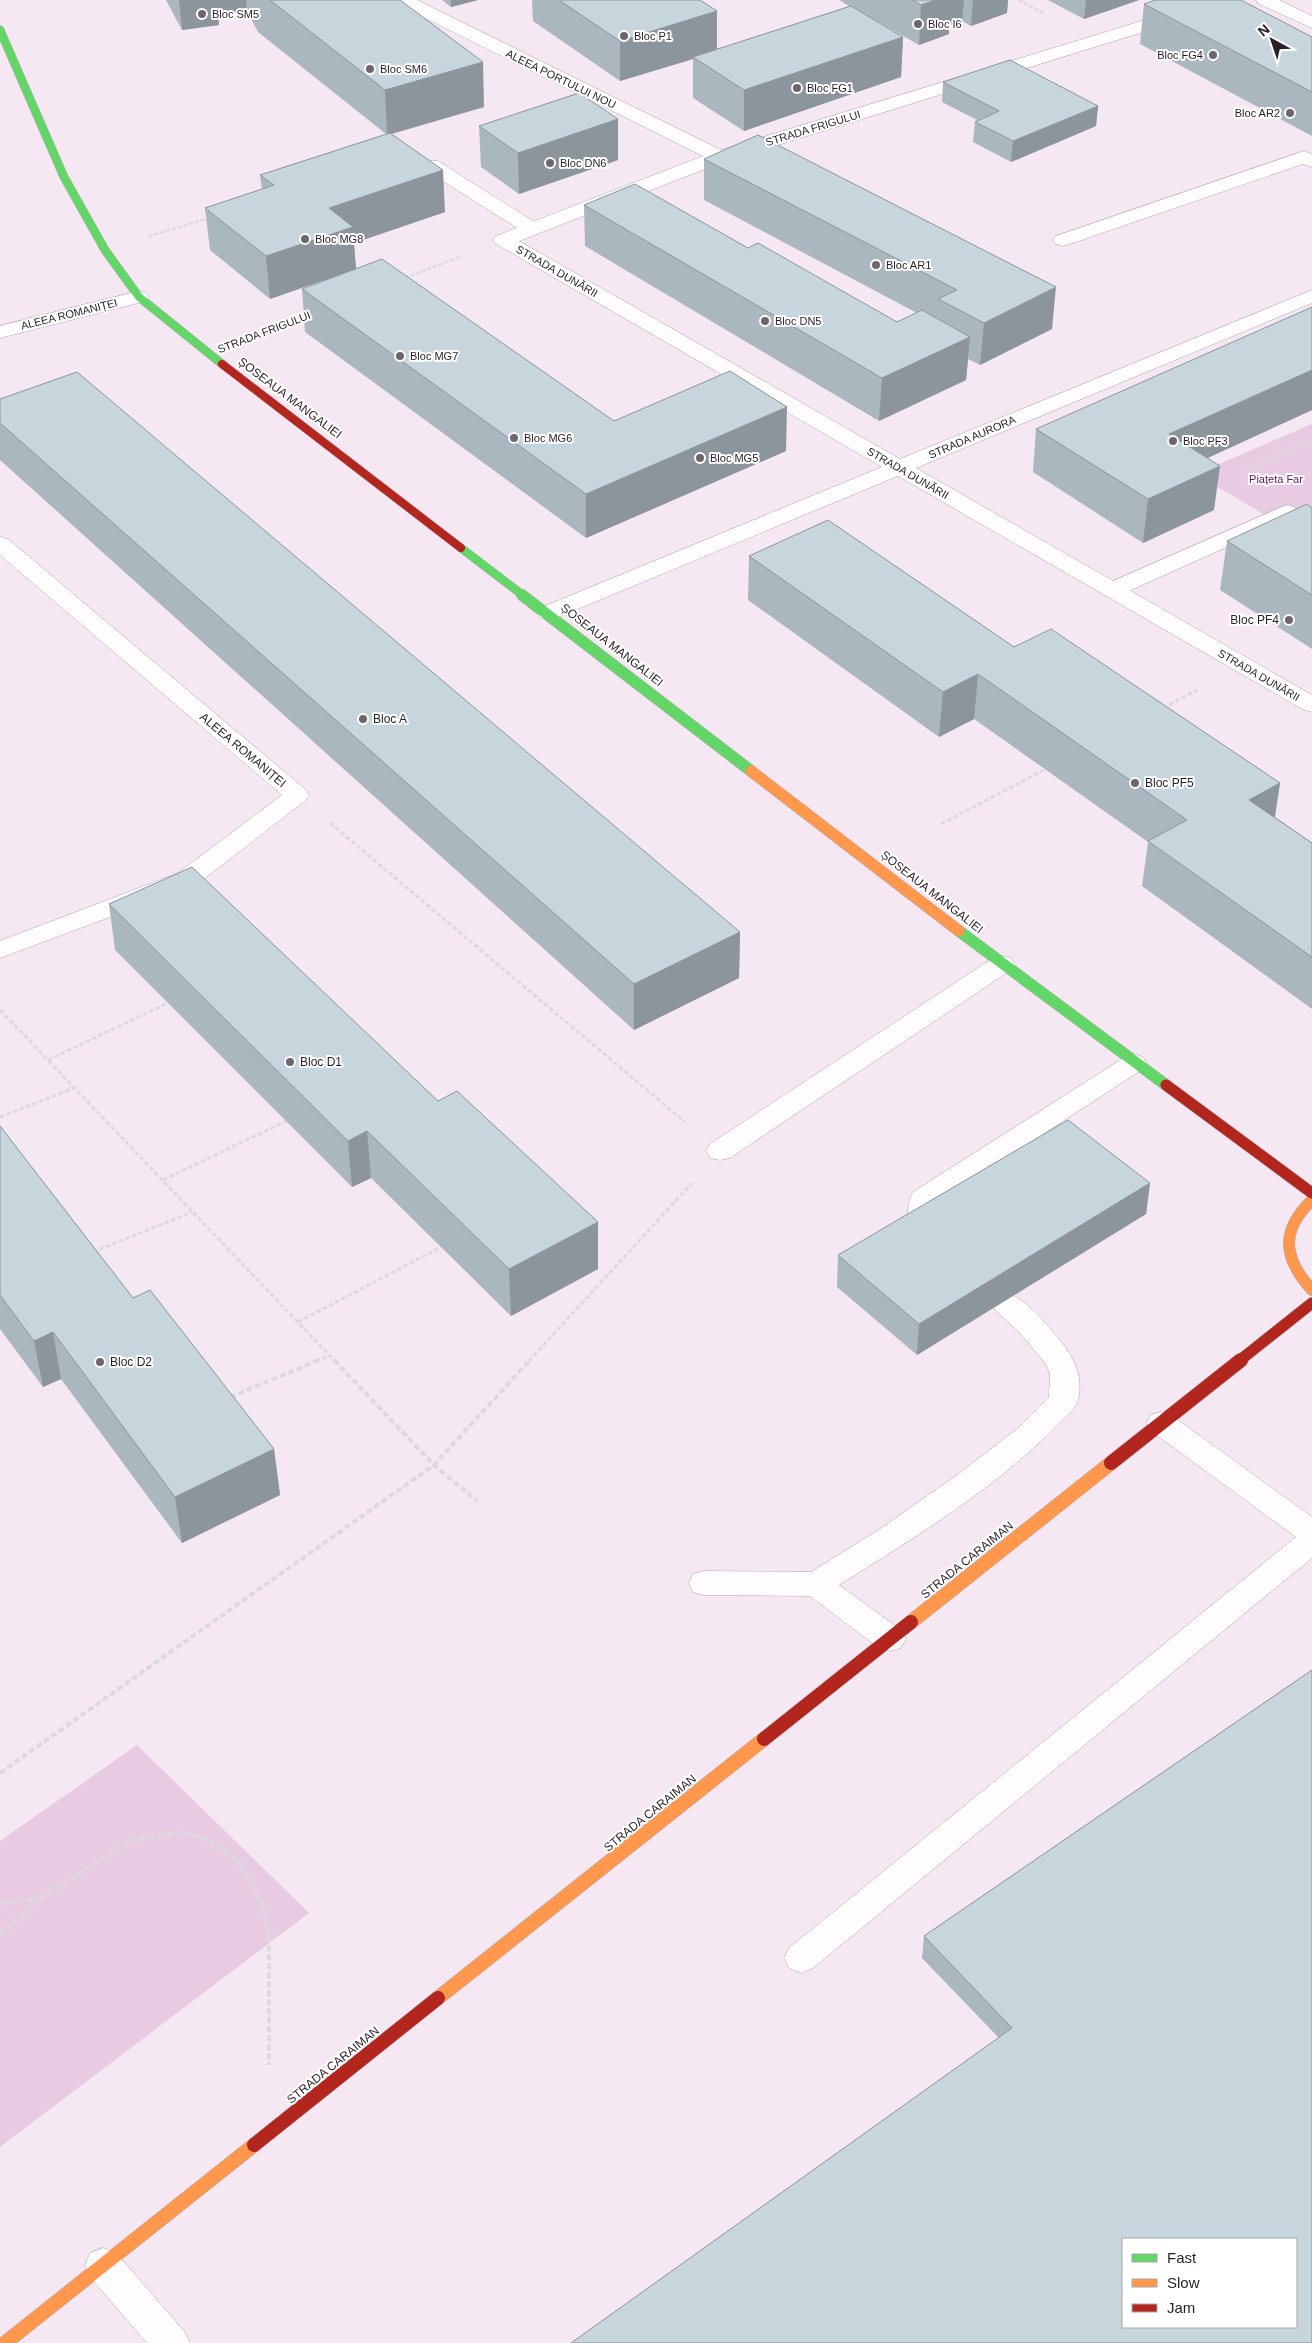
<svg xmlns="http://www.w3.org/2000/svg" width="1312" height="2343" font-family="Helvetica,sans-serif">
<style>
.green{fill:#e8cae3}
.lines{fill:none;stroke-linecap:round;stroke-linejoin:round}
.lane-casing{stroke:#b1a8af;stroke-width:1}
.street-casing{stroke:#b1a8af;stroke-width:1}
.fast-far1-casing{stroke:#b1a8af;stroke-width:9}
.fast-casing{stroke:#b1a8af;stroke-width:12}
.slow-far1-casing{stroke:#b1a8af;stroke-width:12}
.slow-casing{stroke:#b1a8af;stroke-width:15}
.jam-far2-casing{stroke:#b1a8af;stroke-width:9}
.jam-far1-casing{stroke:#b1a8af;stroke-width:12}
.jam-casing{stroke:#b1a8af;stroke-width:15}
.path-far2{stroke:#ddd9dc;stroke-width:2.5;stroke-dasharray:4 2;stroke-linecap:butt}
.path-far1{stroke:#ddd9dc;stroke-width:3;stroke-dasharray:4.5 2.5;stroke-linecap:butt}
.path{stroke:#ddd9dc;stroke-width:4;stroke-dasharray:6 3;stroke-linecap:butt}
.lane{fill:#fefcfd;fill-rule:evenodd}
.street{fill:#fefcfd;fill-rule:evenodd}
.fast-far1{stroke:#63d668;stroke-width:8}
.fast{stroke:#63d668;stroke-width:11}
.slow-far1{stroke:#ff974d;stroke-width:11}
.slow{stroke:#ff974d;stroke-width:14}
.jam-far2{stroke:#b3261e;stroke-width:8}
.jam-far1{stroke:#b3261e;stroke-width:11}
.jam{stroke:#b3261e;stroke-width:14}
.wall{fill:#abb7be}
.shaded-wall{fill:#8b959b}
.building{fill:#c7d5dd;stroke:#8b959b;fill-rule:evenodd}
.poi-dot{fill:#6f656d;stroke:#fff;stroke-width:2}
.labels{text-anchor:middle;stroke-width:4;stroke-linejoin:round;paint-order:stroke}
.far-poi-label{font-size:11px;fill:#271f26;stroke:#fff;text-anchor:start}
.far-street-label{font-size:11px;fill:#271f26;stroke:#fff}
.far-park-label{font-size:11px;fill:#60195a;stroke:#fff}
.street-label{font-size:12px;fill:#271f26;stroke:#fff}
.poi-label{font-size:12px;fill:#271f26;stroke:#fff;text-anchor:start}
</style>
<rect width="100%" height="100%" fill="#f5e8f2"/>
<!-- green -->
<g class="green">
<polygon points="1312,424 1312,543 1196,474"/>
<polygon points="137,1745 309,1913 0,2147 0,1841"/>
</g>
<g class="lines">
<defs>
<g id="lane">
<polygon points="1256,0 1279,0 1312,16 1312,28 1259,4"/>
<polygon points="1304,151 1312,154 1312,167 1303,164 1070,244 1063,246 1056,244 1053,240 1056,236"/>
<polygon points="407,159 438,161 539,225 542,229 539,233 532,235 525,233 427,171 400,169 397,165 400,161"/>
<polygon points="1286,505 1294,507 1297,512 1294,517 1120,595 1112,597 1104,595 1101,590 1104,585"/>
<polygon points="1002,956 1011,958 1015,964 1011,970 730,1158 720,1160 710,1158 706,1151 710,1144 993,958"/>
<path d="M1134 1054 1143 1057 1147 1063 1143 1069 937 1203V1235L933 1242 923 1245 913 1242C906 1230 906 1204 913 1192L1125 1057Z"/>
<path d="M1004 1292C1026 1298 1044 1321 1058 1338 1073 1356 1084 1375 1078 1400 1075 1409 1066 1417 1059 1423 998 1487 914 1538 839 1585L901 1630 906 1639 901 1648 890 1651 879 1648 810 1596 704 1595 693 1592 689 1583 693 1574 704 1571 811 1572 880 1529 957 1475 1017 1429 1049 1397 1050 1374 1046 1364 1019 1332 994 1309 990 1302 994 1295Z"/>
<polygon points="1161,1412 1171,1415 1312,1517 1312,1558 813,1968 801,1973 789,1968 784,1958 789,1948 1296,1537 1151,1431 1146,1423 1151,1415"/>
<polygon points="103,2248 116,2253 184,2331 190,2343 147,2343 90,2277 85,2265 90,2253"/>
</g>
<g id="street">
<polygon points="394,0 417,0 721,150 1210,0 1237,0 1234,4 726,161 519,241 900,459 1312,290 1312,303 916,468 1312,695 1312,712 1304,710 898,476 556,618 548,620 540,618 537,613 540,608 882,467 496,244 493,240 496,236 703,156 397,4"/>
<polygon points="139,291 146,293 149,297 146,301 0,338 0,326"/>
<polygon points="0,537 8,539 306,790 309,795 306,800 196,885 0,958 0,941 178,873 282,795 0,555"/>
</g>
<g id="fast-far1">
<polyline points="0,30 64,177 105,250 139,297 222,364"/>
<polyline points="461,548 524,596"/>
</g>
<g id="fast">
<polyline points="522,595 751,771"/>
<polyline points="959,931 1166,1085"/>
</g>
<g id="slow-far1">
<polyline points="751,771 959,931"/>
<path d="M1312 1200C1280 1231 1283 1258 1312 1290"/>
</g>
<g id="slow">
<polyline points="911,1622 1111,1463"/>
<polyline points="438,1998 764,1739"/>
<polyline points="5,2343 254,2145"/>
</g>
<polyline id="jam-far2" points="222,364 461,548"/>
<g id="jam-far1">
<polyline points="1166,1085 1312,1193"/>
<polyline points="1239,1361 1312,1303"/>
</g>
<g id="jam">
<polyline points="1111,1463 1241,1360"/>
<polyline points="764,1739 911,1622"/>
<polyline points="254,2145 438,1998"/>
</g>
</defs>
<!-- lane casing -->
<use href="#lane" class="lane-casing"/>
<!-- street casing -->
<use href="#street" class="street-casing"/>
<!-- fast-far1 casing -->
<use href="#fast-far1" class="fast-far1-casing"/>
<!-- fast casing -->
<use href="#fast" class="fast-casing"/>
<!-- slow-far1 casing -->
<use href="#slow-far1" class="slow-far1-casing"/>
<!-- slow casing -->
<use href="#slow" class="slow-casing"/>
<!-- jam-far2 casing -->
<use href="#jam-far2" class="jam-far2-casing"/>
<!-- jam-far1 casing -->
<use href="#jam-far1" class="jam-far1-casing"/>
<!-- jam casing -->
<use href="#jam" class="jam-casing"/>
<!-- path-far2 -->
<g class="path-far2">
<polyline points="1019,0 1045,14"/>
<polyline points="149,236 210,218"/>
<polyline points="405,278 462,256"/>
<polyline points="256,335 308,315"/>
<polyline points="1255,480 1245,470 1312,440"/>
</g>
<!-- path-far1 -->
<g class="path-far1">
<polyline points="1163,708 1197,690"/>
<polyline points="330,823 685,1122"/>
<polyline points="941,824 1044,770"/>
<polyline points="0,1010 335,1361"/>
<polyline points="48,1060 168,1003"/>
<polyline points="0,1117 74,1088"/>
<polyline points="163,1180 286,1121"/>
<polyline points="93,1252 192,1212"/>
<polyline points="298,1322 441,1247"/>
<polyline points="316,1361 328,1356"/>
<polyline points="529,1361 692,1183"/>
</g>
<!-- path -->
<g class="path">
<polyline points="334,1360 434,1465 477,1501"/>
<polyline points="230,1397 319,1360"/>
<polyline points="0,1773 434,1465 530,1360"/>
<polyline points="0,1903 40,1899"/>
<polyline points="0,1935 40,1899 128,1841 182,1832 208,1840 239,1862 264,1908 269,1944 269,2065"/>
</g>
<!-- lane -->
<use href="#lane" class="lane"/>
<!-- street -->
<use href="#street" class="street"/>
<!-- fast-far1 -->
<use href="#fast-far1" class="fast-far1"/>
<!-- fast -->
<use href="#fast" class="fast"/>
<!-- slow-far1 -->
<use href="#slow-far1" class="slow-far1"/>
<!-- slow -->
<use href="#slow" class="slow"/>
<!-- jam-far2 -->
<use href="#jam-far2" class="jam-far2"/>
<!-- jam-far1 -->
<use href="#jam-far1" class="jam-far1"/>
<!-- jam -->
<use href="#jam" class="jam"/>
</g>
<!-- wall -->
<g class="wall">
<polygon points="166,0 400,0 484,107 392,134 445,212 354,243 356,269 614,421 786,451 586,538 305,332 302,289 355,269 270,299 210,250 205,208 262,190 260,175 386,134 258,32 247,11 218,16 219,25 182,30"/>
<polygon points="442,0 478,0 451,7"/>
<polygon points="532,0 700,0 717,11 717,50 849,6 839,0 1008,0 1007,13 971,26 962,21 949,26 949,34 919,45 877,21 903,37 901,77 744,131 693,98 693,59 620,81 533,21"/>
<polygon points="1048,0 1139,0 1084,19"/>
<polygon points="1144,4 1312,37 1312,136 1140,44"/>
<polygon points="943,82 1098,106 1096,126 1011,162 973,142 975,122 977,120 942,102"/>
<polygon points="618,119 618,160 519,194 481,167 479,126"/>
<polygon points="704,159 1052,329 980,365 968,359 966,380 879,421 585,246 584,205 897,322 917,313 704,200"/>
<polygon points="0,399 740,932 739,978 634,1030 0,460"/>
<polygon points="1312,410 1207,458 1214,510 1143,543 1033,472 1036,429"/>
<polygon points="1312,508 1312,649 1220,590 1227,541"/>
<polygon points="749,556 1014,647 1280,783 1275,817 1312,843 1312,1009 1142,886 1148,842 974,719 939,737 748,600"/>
<polygon points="109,904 598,1269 511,1316 371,1178 352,1187 115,950"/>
<polygon points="0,1126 133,1298 274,1449 280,1495 182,1543 61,1379 43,1387 0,1329"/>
<polygon points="1150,1183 1146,1214 917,1355 837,1287 838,1255"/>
<polygon points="1312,1670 1312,2343 999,2038 922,1958 924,1936"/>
</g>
<!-- shaded-wall -->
<g class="shaded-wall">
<polygon points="179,0 246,0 247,11 218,16 219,25 182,30"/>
<polygon points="451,0 478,0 451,7"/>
<polygon points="935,0 964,0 962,21 949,26 949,34 919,45 921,5"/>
<polygon points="973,0 1008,0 1007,13 971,26"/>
<polygon points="1086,0 1139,0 1084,19"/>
<polygon points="717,11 717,51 693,57 693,59 620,81 620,41"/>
<polygon points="903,37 901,77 744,131 744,90"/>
<polygon points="483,62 484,107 387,135 385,90"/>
<polygon points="1098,106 1096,126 1011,162 1013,141"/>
<polygon points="618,119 618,160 519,194 518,153"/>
<polygon points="443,170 445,212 354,243 356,269 270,299 266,256 329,208"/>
<polygon points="1056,287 1052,329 980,365 984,323"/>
<polygon points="970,337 966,380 879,421 882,378"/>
<polygon points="1312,370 1312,410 1164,478 1169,434"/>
<polygon points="787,407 786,451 586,538 586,494"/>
<polygon points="1220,466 1214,510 1143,543 1148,499"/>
<polygon points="978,674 974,719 939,737 943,692"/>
<polygon points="1280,783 1273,828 1249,800"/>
<polygon points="740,932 739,978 634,1030 634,984"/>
<polygon points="367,1131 371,1178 352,1187 348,1141"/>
<polygon points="1150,1183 1146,1214 917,1355 919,1324"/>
<polygon points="598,1222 598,1269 511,1316 509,1269"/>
<polygon points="53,1332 61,1379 43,1387 34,1341"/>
<polygon points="274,1449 280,1495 182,1543 175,1497"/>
</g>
<!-- building -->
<g class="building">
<polygon points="270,0 400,0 483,62 385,90"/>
<polygon points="559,0 700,0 717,11 620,41"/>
<polygon points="913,0 935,0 921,5"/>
<polygon points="1155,0 1241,0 1312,37 1312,92 1144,4"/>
<polygon points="851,6 903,37 744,90 693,57"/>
<polygon points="1010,60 1098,106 1013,141 975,122 999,111 943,82"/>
<polygon points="579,93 618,119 518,153 479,126"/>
<polygon points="390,133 443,170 329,208 353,227 266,256 205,208 274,185 260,175"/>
<polygon points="758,135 1056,287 984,323 938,299 957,290 704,159"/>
<polygon points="635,184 748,248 758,243 897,322 922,310 970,337 882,378 584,205"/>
<polygon points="382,259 614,421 730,371 787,407 586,494 302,289"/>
<polygon points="1312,307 1312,370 1169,434 1220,466 1148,499 1036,429"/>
<polygon points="77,372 740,932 634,984 0,423 0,399"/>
<polygon points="1307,504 1312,508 1312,595 1227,541"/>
<polygon points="828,520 1014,647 1051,629 1280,783 1249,800 1312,843 1312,957 1148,841 1187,820 978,674 943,692 749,556"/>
<polygon points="192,867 438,1101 457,1091 598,1222 509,1269 367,1131 348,1141 109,904"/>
<polygon points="1068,1120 1150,1183 919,1324 838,1255"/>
<polygon points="0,1126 133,1298 150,1290 274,1449 175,1497 53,1332 34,1341 0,1295"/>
<path d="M1312 1670V2343H571L1012 2028 924 1936ZM1123 2239H1296V2327H1123Z"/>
</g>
<!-- markers -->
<g class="poi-dot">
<circle cx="202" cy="14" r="5"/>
<circle cx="918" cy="24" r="5"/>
<circle cx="624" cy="36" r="5"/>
<circle cx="1213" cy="55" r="5"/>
<circle cx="370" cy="69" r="5"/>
<circle cx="797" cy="88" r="5"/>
<circle cx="1290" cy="113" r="5"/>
<circle cx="550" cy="163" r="5"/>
<circle cx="305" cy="239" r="5"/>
<circle cx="876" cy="265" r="5"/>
<circle cx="765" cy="321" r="5"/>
<circle cx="400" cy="356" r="5"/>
<circle cx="514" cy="438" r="5"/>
<circle cx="1173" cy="441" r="5"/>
<circle cx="700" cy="458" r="5"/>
<circle cx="1289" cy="620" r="5"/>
<circle cx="363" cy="719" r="5"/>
<circle cx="1135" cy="783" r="5"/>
<circle cx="290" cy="1062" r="5"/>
<circle cx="100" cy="1362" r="5"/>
</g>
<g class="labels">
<!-- far-poi labels -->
<g class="far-poi-label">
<text x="212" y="18">Bloc SM5</text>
<text x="928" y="28">Bloc I6</text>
<text x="634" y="40">Bloc P1</text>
<text x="1203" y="59" text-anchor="end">Bloc FG4</text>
<text x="380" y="73">Bloc SM6</text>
<text x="807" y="92">Bloc FG1</text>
<text x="1280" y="117" text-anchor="end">Bloc AR2</text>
<text x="560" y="167">Bloc DN6</text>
<text x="315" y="243">Bloc MG8</text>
<text x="886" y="269">Bloc AR1</text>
<text x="775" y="325">Bloc DN5</text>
<text x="410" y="360">Bloc MG7</text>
<text x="524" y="442">Bloc MG6</text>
<text x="1183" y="445">Bloc PF3</text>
<text x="710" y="462">Bloc MG5</text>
</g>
<!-- far-street labels -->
<g class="far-street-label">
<text transform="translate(561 79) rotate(26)" y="4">ALEEA PORTULUI NOU</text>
<text transform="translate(813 128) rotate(-17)" y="4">STRADA FRIGULUI</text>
<text transform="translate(557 271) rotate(30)" y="4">STRADA DUNĂRII</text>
<text transform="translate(69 314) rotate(-14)" y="4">ALEEA ROMANIȚEI</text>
<text transform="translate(264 332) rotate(-21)" y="4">STRADA FRIGULUI</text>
<text transform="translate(972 437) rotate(-23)" y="4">STRADA AURORA</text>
<text transform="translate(908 473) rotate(30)" y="4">STRADA DUNĂRII</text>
<text transform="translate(1259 675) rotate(30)" y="4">STRADA DUNĂRII</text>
</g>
<!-- far-park labels -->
<g class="far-park-label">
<text x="1276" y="483">Piațeta Far</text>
</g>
<!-- street labels -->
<g class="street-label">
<text transform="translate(290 398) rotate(37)" y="4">ȘOSEAUA MANGALIEI</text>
<text transform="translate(612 645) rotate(38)" y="4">ȘOSEAUA MANGALIEI</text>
<text transform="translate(243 750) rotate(40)" y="4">ALEEA ROMANIȚEI</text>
<text transform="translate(932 892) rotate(38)" y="4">ȘOSEAUA MANGALIEI</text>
<text transform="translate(967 1560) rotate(-39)" y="4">STRADA CARAIMAN</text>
<text transform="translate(650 1813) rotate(-39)" y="4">STRADA CARAIMAN</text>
<text transform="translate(333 2065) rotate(-39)" y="4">STRADA CARAIMAN</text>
</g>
<!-- poi labels -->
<g class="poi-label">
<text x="1279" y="624" text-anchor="end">Bloc PF4</text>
<text x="373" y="723">Bloc A</text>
<text x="1145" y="787">Bloc PF5</text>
<text x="300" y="1066">Bloc D1</text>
<text x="110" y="1366">Bloc D2</text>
</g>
</g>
<!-- legend -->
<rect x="1122" y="2238" width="175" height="90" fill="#ffffff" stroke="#a9a5a8"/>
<rect x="1132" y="2254" width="25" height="8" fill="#63d668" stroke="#a9a5a8"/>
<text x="1167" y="2263" font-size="15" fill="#271f26">Fast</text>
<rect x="1132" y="2279" width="25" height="8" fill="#ff974d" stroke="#a9a5a8"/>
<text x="1167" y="2288" font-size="15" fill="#271f26">Slow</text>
<rect x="1132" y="2304" width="25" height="8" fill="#b3261e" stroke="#a9a5a8"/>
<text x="1167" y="2313" font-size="15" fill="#271f26">Jam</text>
<!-- north arrow -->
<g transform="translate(1272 40) rotate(320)" stroke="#ffffff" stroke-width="4" paint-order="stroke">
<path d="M0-4L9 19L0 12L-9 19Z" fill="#271f26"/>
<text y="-8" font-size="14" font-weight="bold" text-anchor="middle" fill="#271f26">N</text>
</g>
</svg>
